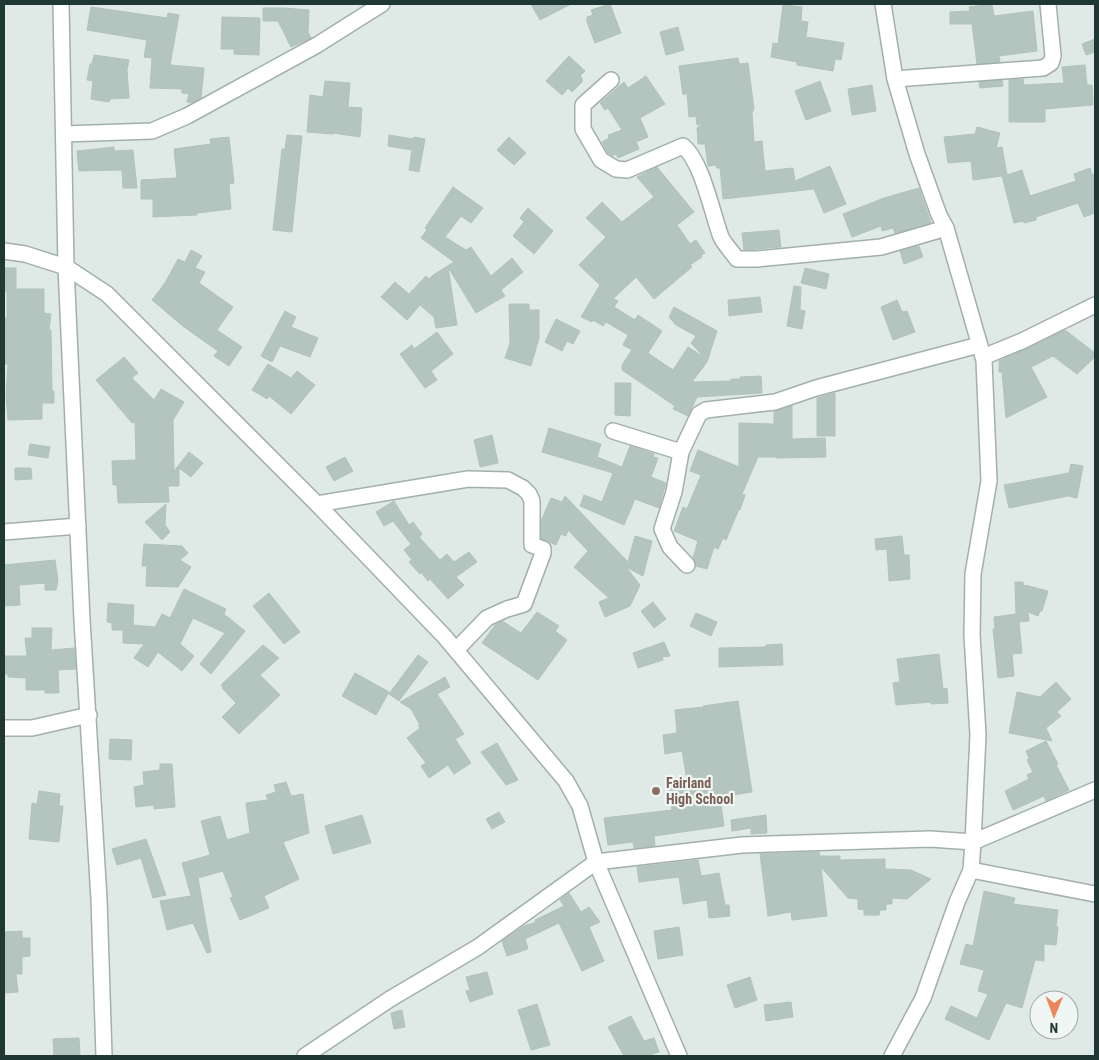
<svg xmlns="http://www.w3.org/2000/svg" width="1099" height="1060" font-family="'Roboto Condensed',sans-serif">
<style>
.building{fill:#b4c4be;stroke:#b1c3bc}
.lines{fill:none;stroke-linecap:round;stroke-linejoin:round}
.minor-casing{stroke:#a2b0ac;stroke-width:18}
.tertiary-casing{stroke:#a2b0ac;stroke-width:18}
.minor{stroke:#fff;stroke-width:15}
.tertiary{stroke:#fff;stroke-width:15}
.education-dot{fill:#8d6e63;stroke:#eff6f3;stroke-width:2}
.labels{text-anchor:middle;stroke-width:4.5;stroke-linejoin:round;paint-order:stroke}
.education-label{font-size:14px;font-weight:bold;fill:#785e54;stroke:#eff6f3;text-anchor:start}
</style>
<rect width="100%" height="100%" fill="#dfe9e5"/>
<!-- building -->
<g class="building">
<polygon points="531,4 571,4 540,20"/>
<polygon points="610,4 621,33 595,43 587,22 587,17 593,15 591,10"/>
<polygon points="992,4 994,16 1033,11 1037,51 999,56 1000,62 977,64 972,24 950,24 950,12 970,11 969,7"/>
<polygon points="783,5 802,7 801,21 808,22 806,37 844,43 841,60 835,59 833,71 797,65 797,62 771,57 773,43 778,44"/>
<polygon points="91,7 167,18 168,13 179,15 170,65 204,68 201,98 192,103 187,102 189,94 182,93 182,89 150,88 152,58 144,57 147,40 87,30"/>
<polygon points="263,8 284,8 309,10 308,32 311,38 291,47 278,21 263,21"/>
<polygon points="222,17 260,18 259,55 234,54 234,49 221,49"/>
<polygon points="678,27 684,50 666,55 660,32"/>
<polygon points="1095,39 1095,52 1086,55 1082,44"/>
<polygon points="94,55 129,60 127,70 129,98 110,99 109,102 91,99 93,81 87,80 90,64 92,64"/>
<polygon points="569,56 585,71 580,76 582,78 582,82 572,92 568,88 562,95 546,81"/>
<polygon points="738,58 739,64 748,63 754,109 752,113 754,142 762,141 765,171 793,168 795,181 830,166 846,204 824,213 814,189 723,199 720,168 717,168 716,165 708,166 705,144 698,144 697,128 703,123 697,125 696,116 689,117 687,93 683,95 679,66"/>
<polygon points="1085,65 1087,85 1092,85 1093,105 1045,109 1045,122 1009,122 1009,80 1023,79 1024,85 1064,83 1062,67"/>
<polygon points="646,76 665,104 640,118 648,137 636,142 639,149 618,158 616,154 613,156 608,153 602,142 609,138 608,135 622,130 608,108 605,110 600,103 624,82 628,88"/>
<polygon points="1002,80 1003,86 980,88 979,82"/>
<polygon points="325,81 350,83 348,107 362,108 360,137 333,133 333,134 307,132 310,95 323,97"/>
<polygon points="820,81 831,111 806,120 795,91"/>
<polygon points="872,85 876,111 852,115 848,89"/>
<polygon points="977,127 1000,133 996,148 1002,147 1007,175 1022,170 1030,196 1076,181 1074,174 1090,168 1092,175 1095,174 1095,213 1084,217 1078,203 1036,217 1036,220 1024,223 1023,221 1014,223 1002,176 973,180 971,161 948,163 944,137 975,134"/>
<polygon points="287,135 302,136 292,232 273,230 282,149 285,149"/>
<polygon points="389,135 413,139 414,137 425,139 419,172 409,170 412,150 388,146"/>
<polygon points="229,137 234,183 229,184 231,209 197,213 197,215 153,217 153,199 141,199 141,180 177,178 174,149 211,144 210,139"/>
<polygon points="509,137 526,153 514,165 497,150"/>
<polygon points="114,147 114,151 133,150 137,188 123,188 122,170 79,171 77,151"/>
<polygon points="657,167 694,212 677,225 690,244 696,240 705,253 701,255 702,257 690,265 692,267 654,299 636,277 613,299 618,301 614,307 635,320 638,315 662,331 648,353 673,370 688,347 704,357 691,343 696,336 676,325 669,317 674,307 717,331 707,362 692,382 731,381 731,379 740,379 740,377 761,376 762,393 697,397 688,416 673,409 675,406 622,370 622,365 632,350 623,345 628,335 606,322 603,326 593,320 592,322 581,317 600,285 579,265 606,237 586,218 602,202 622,222 654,197 637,177"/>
<polygon points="453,187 483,208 471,223 461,216 445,237 466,250 471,247 491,276 512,258 523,272 501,290 505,296 476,313 448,267 457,325 436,328 434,317 420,305 407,320 381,297 395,282 409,294 426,276 429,279 433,275 454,262 421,238 427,230 425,228"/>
<polygon points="919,188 931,223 895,233 893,228 882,231 881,226 852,237 843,214 884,198"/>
<polygon points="528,208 553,231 534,254 513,236 524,222 520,218"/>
<polygon points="779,230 781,247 744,250 742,233"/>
<polygon points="919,246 923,257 904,264 900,251"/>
<polygon points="191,250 202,256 195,268 205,272 199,283 233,307 217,330 242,347 229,366 214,356 218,351 184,327 152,300 165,283 178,259 185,262"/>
<polygon points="4,268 16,268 16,289 44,289 44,313 51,314 49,330 51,330 52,391 54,391 54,403 42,403 42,419 8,420 6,395 8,364 4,364 4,318 7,318 7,291 4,291"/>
<polygon points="805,268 829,274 826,289 801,283"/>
<polygon points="794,286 801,287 800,310 805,311 802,329 787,326"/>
<polygon points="760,297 762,312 729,316 728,300"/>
<polygon points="897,300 902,312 907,311 915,332 893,340 881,307"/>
<polygon points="509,304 529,304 529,310 539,310 539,338 531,366 505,358 510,343"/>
<polygon points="285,311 296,317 291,327 318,338 310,357 280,346 272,362 261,356"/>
<polygon points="556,319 580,331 573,344 567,341 562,351 545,342"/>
<polygon points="1065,330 1095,353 1095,357 1077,374 1053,356 1031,367 1047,397 1006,418 1002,372 999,372 999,361"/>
<polygon points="437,332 453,354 431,371 437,380 425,388 400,354 412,345 414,349"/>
<polygon points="124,357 138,373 132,378 154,400 161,389 184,402 173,420 174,471 189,452 203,463 191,477 179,468 179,486 168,486 169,502 118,503 117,485 113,485 112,461 136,460 135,422 132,423 96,380"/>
<polygon points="268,364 291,378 297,371 315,385 291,414 269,396 267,399 252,390"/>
<polygon points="615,383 631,383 630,416 615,415"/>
<polygon points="835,393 835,436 817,436 817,398"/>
<polygon points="792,406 792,439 825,438 826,457 776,458 776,457 758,457 742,494 745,495 740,510 739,509 726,540 723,538 718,549 714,547 707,569 696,566 693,558 698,541 674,531 683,507 687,509 701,475 690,471 698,450 739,467 739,423 774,424 774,412"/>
<polygon points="549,428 601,444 597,457 622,467 630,446 654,454 653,457 658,458 651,477 666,483 659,508 635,499 624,525 580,506 584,495 602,502 613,473 542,452"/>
<polygon points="492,435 498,463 480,467 474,440"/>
<polygon points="30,444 50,447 48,458 28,455"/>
<polygon points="345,457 353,471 334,481 326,467"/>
<polygon points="1071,464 1083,466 1077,498 1068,496 1009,508 1004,485 1069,473"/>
<polygon points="15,468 31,468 32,479 15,480"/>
<polygon points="565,496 628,562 635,536 652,541 643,576 626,567 640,585 630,606 605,617 599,602 609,598 574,567 588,551 568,530 566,536 561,534 556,545 541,538 541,521 551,498 562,502"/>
<polygon points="394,501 409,525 413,522 422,534 418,539 419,537 440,560 447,554 454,562 469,552 477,562 456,577 464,585 448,599 430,579 428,581 421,572 420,574 409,562 412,560 404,550 411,544 393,521 384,526 376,512"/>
<polygon points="166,504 165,525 170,532 162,540 145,522"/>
<polygon points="902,536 904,555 909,555 910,579 889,581 887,549 876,550 875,539"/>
<polygon points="144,544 182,546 188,553 180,560 191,567 178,587 146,586 147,566 142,566"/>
<polygon points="55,560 58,581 56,590 45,590 45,583 19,585 20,605 4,606 4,565"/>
<polygon points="1015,582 1023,582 1024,588 1025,585 1048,591 1042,611 1040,611 1038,616 1028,612 1029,621 1019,622 1022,653 1012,654 1014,676 998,678 993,629 995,629 994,617 1016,614"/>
<polygon points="184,589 226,609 224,614 245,631 211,674 200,664 225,633 193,618 180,644 194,656 182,671 158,652 148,667 134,658 144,644 123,643 123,630 112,630 112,623 107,622 108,603 134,605 133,625 155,627 162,614 170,618"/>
<polygon points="269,593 300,632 284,644 253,606"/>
<polygon points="653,602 666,619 654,628 641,611"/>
<polygon points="537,612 559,626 555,631 567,640 538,680 482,643 495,625 502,621 521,633"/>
<polygon points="696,613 717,622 711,636 690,626"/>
<polygon points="32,628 52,628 51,650 74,648 76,669 58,670 59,693 45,693 45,690 26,690 26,678 8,677 8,674 4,674 4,656 27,656 25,638 32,638"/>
<polygon points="664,642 670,656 662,657 663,660 638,668 633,653"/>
<polygon points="782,644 783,665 719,667 719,648 766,647 766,645"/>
<polygon points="263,645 279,658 260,675 280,695 239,734 222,717 236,703 222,688 223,687 221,685"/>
<polygon points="939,654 943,689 947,688 948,703 931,704 931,702 896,705 893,683 900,682 897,659"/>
<polygon points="418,655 428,662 399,701 389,694"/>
<polygon points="355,673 389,692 376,715 342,696"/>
<polygon points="445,677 450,687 437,694 464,734 455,739 471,763 454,774 448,765 429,778 421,766 426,763 407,738 420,728 418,726 420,725 411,709 400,702"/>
<polygon points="1056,682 1071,699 1057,712 1061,716 1046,728 1052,741 1009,733 1017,692 1040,697"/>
<polygon points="738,701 752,792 720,797 724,826 654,836 655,846 634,848 633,842 608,845 604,818 672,810 667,783 687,780 682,751 665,754 663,735 677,733 675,710 704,707 703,706"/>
<polygon points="110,739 132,740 131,760 109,759"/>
<polygon points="1046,741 1058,764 1056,765 1069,790 1046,801 1044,796 1013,810 1005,791 1029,779 1027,775 1033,772 1027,760 1029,758 1026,751"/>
<polygon points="497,743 518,780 506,785 481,752"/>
<polygon points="160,764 172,764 175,807 154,809 154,805 136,807 134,787 144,785 143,772 160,770"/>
<polygon points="286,782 291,796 303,794 309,833 283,842 299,879 264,896 269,908 240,920 230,898 233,897 223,871 198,878 211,952 207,953 193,923 167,930 160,901 191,896 182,863 210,855 201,821 220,816 227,840 250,833 246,803 268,800 266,795 276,792 274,785"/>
<polygon points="39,791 60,794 59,806 63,806 59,842 29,839 32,803 37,804"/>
<polygon points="499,812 505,822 492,829 486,819"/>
<polygon points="362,815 371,843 333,854 325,826"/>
<polygon points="766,815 767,833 751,834 751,828 732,831 731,820"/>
<polygon points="146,839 166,895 153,898 141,858 117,865 112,849"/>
<polygon points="819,852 820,856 840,856 840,860 885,859 885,869 911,870 931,879 907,899 892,898 892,904 886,904 886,910 880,910 879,915 864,915 864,910 858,909 858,899 848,898 821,867 827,916 792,920 791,912 768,916 760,854"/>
<polygon points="698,860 701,876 719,873 725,905 729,905 730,916 709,918 707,900 683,904 679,877 639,882 637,867"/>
<polygon points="984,891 1015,898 1013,904 1058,910 1056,926 1058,927 1056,945 1044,944 1044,961 1035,960 1022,1008 1006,1003 989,1040 945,1019 951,1006 977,1018 988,994 978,991 984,970 960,964 966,944 973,946"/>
<polygon points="569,893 581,912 589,907 600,922 589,927 604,961 582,971 559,923 525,939 528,949 507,956 502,941 524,926 536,922 535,920 564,906 560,900"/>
<polygon points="679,927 683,955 658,959 654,931"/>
<polygon points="22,931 22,938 30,938 30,956 22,957 22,974 16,974 18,992 4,993 4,932"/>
<polygon points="487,972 493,994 470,1002 466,991 470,990 466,977"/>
<polygon points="750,977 757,1000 735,1008 727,985"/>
<polygon points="791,1002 793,1017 766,1021 764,1005"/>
<polygon points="537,1004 550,1045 531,1050 518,1010"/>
<polygon points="402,1010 405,1027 394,1029 391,1013"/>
<polygon points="631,1016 644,1041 654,1038 659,1052 646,1056 624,1056 608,1027"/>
<polygon points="79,1038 80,1056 54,1056 53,1039"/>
</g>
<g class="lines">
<defs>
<g id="minor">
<polyline points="61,4 66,267 82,620 99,899 104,1056"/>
<polyline points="883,4 895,79 917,154 939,215 946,228 984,360 989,481 973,574 972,635 978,735 973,842 971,870 957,902 923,998 892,1056"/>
<polyline points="895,79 1043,68 1051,63 1053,56 1048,4"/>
<path d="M611 80 583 105V129L601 160 616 169 627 170 683 146C702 161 712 213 721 237 725 245 732 252 737 259H757L881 247 946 228"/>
<polyline points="64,134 152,131 187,116 317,45 382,4"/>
<polyline points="983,357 1022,341 1095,305"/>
<polyline points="613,431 681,452 699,414 706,410 775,402 816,388 979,345"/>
<polyline points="681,452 674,492 662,529 670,547 687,565"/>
<polyline points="317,504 468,479 508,480 523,488 529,494 532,501 532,545 543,549 543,553 524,604 507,609 487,618 456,650"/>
<polyline points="4,532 78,526"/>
<polyline points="4,728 32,728 89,715"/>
<polyline points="971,870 1095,894"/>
<polyline points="305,1056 390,999 478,947 596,862 742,845 930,839 973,842 1095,790"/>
</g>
<polyline id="tertiary" points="4,251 25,254 66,267 107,294 317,504 444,636 566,781 580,806 596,862 679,1056"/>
</defs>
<!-- minor casing -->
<use href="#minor" class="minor-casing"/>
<!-- tertiary casing -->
<use href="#tertiary" class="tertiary-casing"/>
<!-- minor -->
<use href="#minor" class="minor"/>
<!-- tertiary -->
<use href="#tertiary" class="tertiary"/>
</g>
<!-- markers -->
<circle class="education-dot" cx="656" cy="791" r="5"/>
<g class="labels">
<!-- education labels -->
<g class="education-label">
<text x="666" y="788">Fairland<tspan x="666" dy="16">High School</tspan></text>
</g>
</g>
<!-- border -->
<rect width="1099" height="1060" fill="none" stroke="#203833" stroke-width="10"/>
<!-- north arrow -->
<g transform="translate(1054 1015) rotate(181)"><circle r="24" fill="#eff6f3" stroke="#9caaa6"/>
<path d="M0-4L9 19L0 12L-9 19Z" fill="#ec8559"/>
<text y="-8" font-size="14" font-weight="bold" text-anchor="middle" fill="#203833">N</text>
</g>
</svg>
